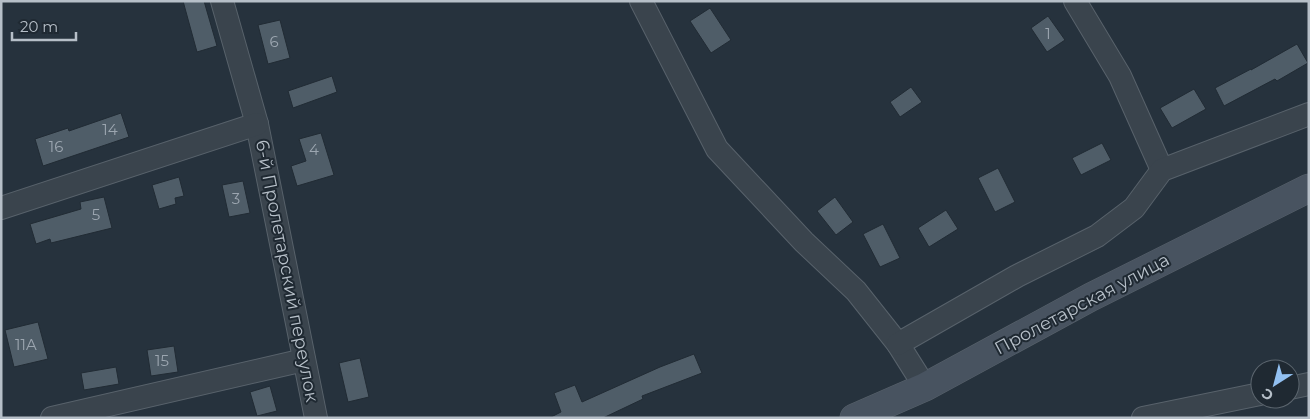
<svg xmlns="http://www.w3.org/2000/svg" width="1310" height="419" font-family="Montserrat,sans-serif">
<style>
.building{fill:#4f5d68;stroke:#212b34}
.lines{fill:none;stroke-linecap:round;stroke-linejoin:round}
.street-casing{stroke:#58626b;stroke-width:24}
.secondary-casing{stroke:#58626b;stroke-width:29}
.street{stroke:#3a444d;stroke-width:22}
.secondary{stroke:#485360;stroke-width:28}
.labels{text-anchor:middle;stroke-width:4;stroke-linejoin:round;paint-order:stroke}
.number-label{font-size:15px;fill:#9ca6b0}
.street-label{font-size:18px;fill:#b6bfc8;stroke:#1f2932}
</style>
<rect width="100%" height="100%" fill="#26323d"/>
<!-- building -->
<g class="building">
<polygon points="183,1 204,1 217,46 197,52"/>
<polygon points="710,8 731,40 711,53 690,21"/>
<polygon points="1048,16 1065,40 1047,52 1031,28"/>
<polygon points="280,20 290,58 268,64 258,25"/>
<polygon points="1297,44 1308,63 1277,81 1275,79 1224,106 1215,88 1251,69 1251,70"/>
<polygon points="332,76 337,92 293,108 288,91"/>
<polygon points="911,87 922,102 900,117 890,102"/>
<polygon points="1194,89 1206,109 1172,128 1160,108"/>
<polygon points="121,113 129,137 43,166 35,139 68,128 69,131"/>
<polygon points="321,133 334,175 297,186 291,166 306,161 299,139"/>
<polygon points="1102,143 1111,160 1081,175 1072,158"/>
<polygon points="998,168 1015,202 995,212 978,178"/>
<polygon points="179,177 184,196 175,198 176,204 159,209 152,185"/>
<polygon points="243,181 250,213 229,217 222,185"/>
<polygon points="104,197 112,228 51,243 50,239 36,244 30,224 81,209 80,202"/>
<polygon points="835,197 853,222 836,235 817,211"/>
<polygon points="946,210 958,229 929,247 918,228"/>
<polygon points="883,224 900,258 880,267 863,234"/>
<polygon points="38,322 48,359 14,367 5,330"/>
<polygon points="174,346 178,372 151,376 147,350"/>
<polygon points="694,354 702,373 642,396 643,399 603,418 549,418 561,412 554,393 575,385 582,402 660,367"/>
<polygon points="360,358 369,397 348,402 339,363"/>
<polygon points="116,367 119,384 84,390 81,373"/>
<polygon points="270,386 277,411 257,416 250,392"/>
</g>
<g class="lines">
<defs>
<g id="street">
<polyline points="222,1 257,124 316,418"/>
<polyline points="641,1 717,149 804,242 856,291 898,344 925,387"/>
<polyline points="1075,1 1120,76 1162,170"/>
<polyline points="1,208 257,124"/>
<polyline points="898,344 1017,276 1097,236 1134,208 1162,170 1309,114"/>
<polyline points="1290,388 1309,384"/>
<polyline points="52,418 304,360"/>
<polyline points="1143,418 1260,394"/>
</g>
<polyline id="secondary" points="854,418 925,387 1091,297 1309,188"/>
</defs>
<!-- street casing -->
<use href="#street" class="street-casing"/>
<!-- secondary casing -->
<use href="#secondary" class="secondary-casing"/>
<!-- street -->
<use href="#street" class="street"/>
<!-- secondary -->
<use href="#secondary" class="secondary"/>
</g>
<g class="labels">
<!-- number labels -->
<g class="number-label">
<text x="1048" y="39">1</text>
<text x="274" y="47">6</text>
<text x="110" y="135">14</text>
<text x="56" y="152">16</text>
<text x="314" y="155">4</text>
<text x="236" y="204">3</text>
<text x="96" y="220">5</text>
<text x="26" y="350">11А</text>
<text x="162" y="366">15</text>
</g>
<!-- street labels -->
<g class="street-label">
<text transform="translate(287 271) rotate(79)" y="6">6-й Пролетарский переулок</text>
<text transform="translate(1082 304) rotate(-28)" y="6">Пролетарская улица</text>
</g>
</g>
<!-- border -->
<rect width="1310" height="419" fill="none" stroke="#b6bfc8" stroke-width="5"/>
<!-- north arrow -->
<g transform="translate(1275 384) rotate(216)"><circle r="24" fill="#1f2932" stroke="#5b656e"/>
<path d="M0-4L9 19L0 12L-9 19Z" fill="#92c0f1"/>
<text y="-8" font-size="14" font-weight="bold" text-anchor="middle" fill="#b6bfc8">С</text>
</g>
<!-- scale -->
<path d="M12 32v8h64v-8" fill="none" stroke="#b6bfc8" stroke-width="2.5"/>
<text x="20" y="32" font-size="15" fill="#b6bfc8" stroke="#1f2932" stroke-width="4" paint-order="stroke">20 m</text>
</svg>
